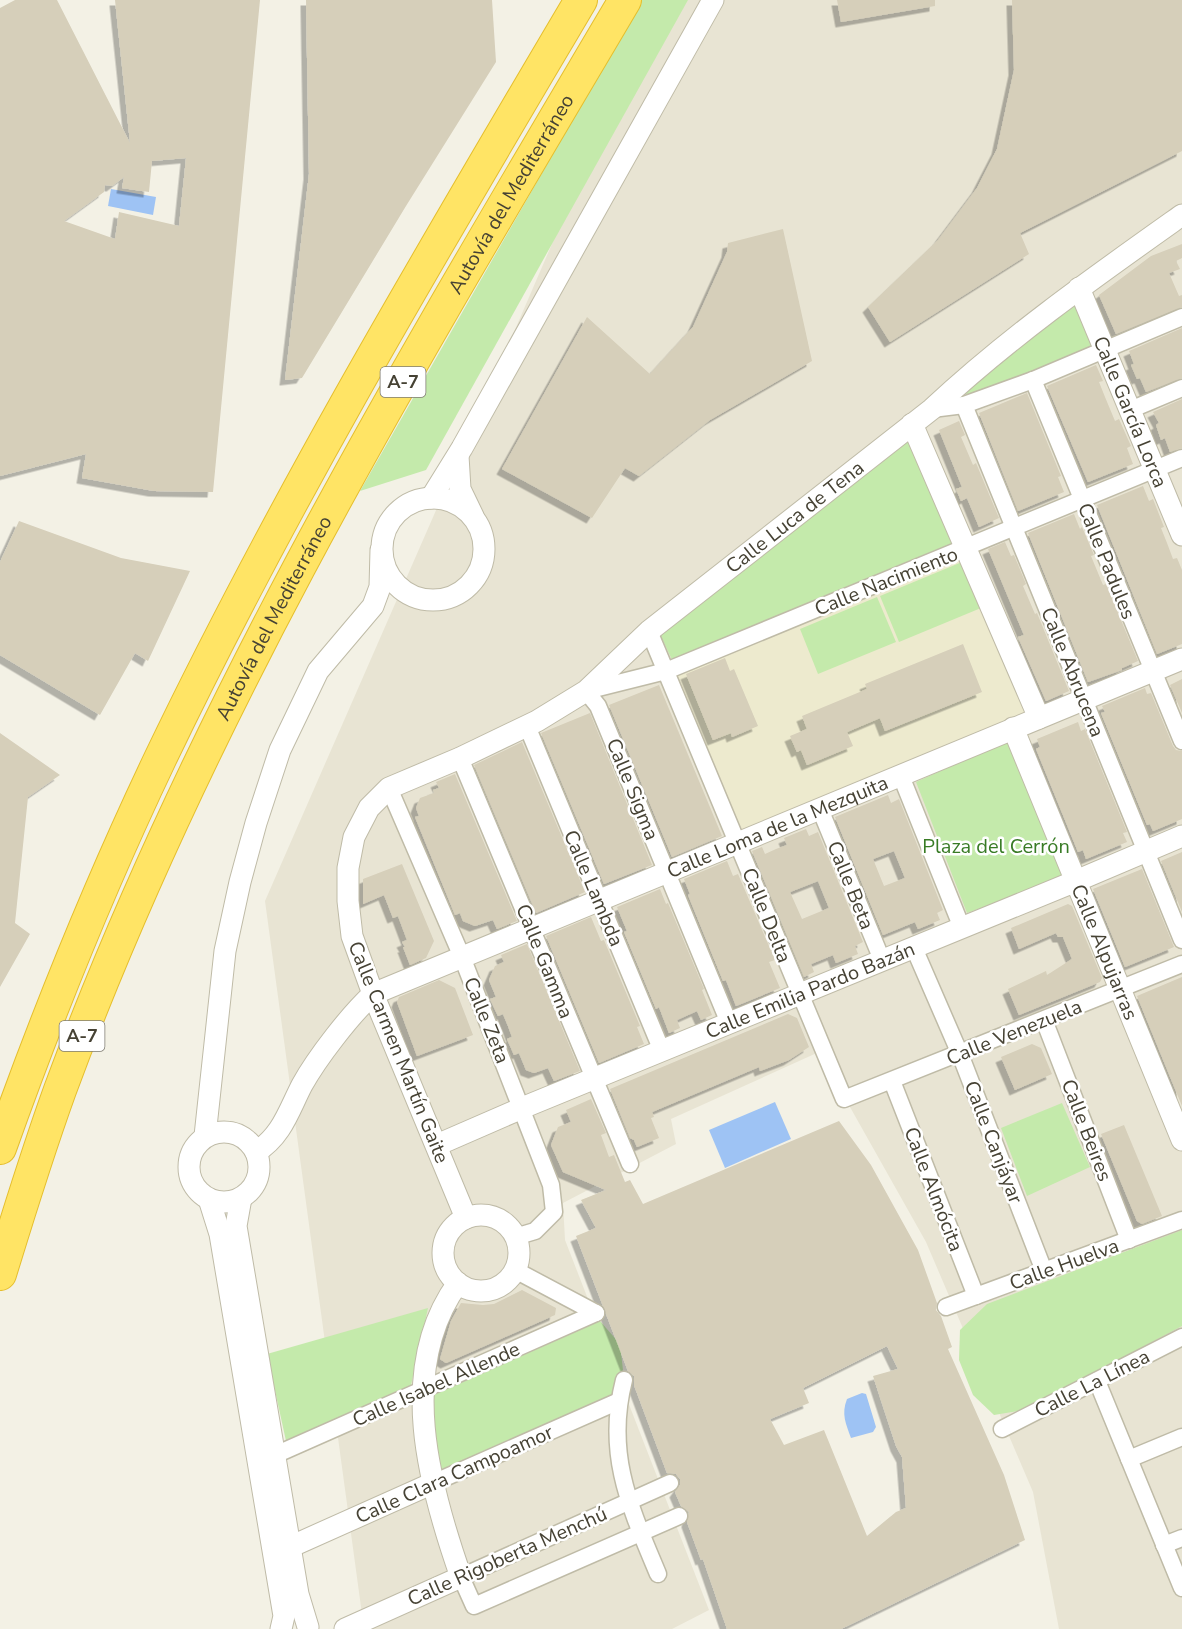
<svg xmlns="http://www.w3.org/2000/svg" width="1182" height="1629" font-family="'Nunito Sans',sans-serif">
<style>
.residential{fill:#e8e4d3}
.education{fill:#edeace}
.green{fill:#c4eaab}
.water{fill:#9ec3f4}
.building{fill:#d6cfba;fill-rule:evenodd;filter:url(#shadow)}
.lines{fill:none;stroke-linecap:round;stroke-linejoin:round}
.minor-casing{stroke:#bfbba7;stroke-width:19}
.tertiary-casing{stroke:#bfbba7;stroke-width:23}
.motorway-casing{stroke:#e5be2d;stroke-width:34}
.minor{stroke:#fff;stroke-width:16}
.tertiary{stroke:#fff;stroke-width:21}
.motorway{stroke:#ffe465;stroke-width:32}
.labels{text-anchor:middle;stroke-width:5;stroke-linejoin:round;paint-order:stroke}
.shield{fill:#fff;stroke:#7e7b71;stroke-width:1.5}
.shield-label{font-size:18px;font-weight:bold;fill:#464234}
.street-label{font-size:20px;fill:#464234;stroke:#fff}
.park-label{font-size:20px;fill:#387b25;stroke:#fff}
</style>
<defs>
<filter id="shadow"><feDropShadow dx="-5.5" dy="5.5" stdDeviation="0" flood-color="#0004"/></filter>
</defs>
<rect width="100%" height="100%" fill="#f3f1e5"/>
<!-- residential -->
<polygon class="residential" points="657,0 1182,0 1182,1629 1059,1629 1033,1492 926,1242 819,1052 671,1119 676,1144 563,1203 565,1240 709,1610 672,1629 364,1629 265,901 511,339"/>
<!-- education -->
<polygon class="education" points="966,548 1039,718 738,844 666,671"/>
<!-- green -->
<g class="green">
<polygon points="641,0 688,0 426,470 360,491"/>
<polygon points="1077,301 1097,347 968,399 964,390"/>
<polygon points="911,434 961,545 673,662 659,632"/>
<polygon points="962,562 981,608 899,642 880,596"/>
<polygon points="877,597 896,642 818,674 800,629"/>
<polygon points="1009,740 1064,878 967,913 916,782"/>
<polygon points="1062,1103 1090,1167 1027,1196 1001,1128"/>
<polygon points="1182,1230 1182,1326 1043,1400 1018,1411 994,1415 973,1395 959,1360 960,1330 987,1304"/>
<polygon points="428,1308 411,1385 286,1441 267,1354"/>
<polygon points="600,1321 620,1344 623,1370 612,1395 440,1470 431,1396"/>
</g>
<!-- water -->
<g class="water">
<polygon points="111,189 156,197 153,215 108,206"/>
<polygon points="775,1102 791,1139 725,1168 709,1130"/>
<path d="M862 1393 866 1394 876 1427 873 1432 851 1438C846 1424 841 1414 847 1399Z"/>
</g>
<!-- building -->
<g class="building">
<path d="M15 0H57L130 143 115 0H260L213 492 154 491 82 478 86 454 0 476V8ZM186 158 179 226 119 212 115 239 64 221 104 192 105 185 112 186 124 177 122 188 149 192 152 161Z"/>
<polygon points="306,0 492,0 496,62 406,206 302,378 285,380 309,174"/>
<polygon points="837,0 935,0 935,6 841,22"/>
<polygon points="1012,0 1182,0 1182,151 1020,233 1029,254 890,342 868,307 938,240 977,188 997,149 1014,70"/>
<polygon points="783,229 812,361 710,420 639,476 625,468 592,518 502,469 587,317 650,374 693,327 727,252 728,243"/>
<polygon points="1182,244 1182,258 1176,261 1180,269 1169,273 1179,296 1182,295 1182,307 1116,334 1099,295 1151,256"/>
<polygon points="1182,328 1182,378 1146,392 1140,378 1137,379 1131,365 1134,364 1129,351"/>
<polygon points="1096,365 1103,381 1099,382 1105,397 1115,421 1119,419 1131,446 1127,448 1133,464 1088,482 1047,386"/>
<polygon points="1027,393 1061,476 1058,477 1064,492 1018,511 979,413"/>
<polygon points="1182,399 1182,448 1170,452 1165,438 1161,440 1156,425 1159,423 1153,412"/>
<polygon points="959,421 965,435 961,437 973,465 976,463 999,518 979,527 967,498 961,501 956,489 962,487 939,430"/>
<polygon points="1143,486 1149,501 1153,499 1164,527 1161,528 1167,543 1173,559 1177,558 1182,570 1182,644 1157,654 1097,505"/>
<polygon points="1074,514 1080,529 1082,527 1094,555 1091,556 1103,585 1106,584 1138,661 1122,668 1122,670 1088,682 1028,533"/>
<polygon points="19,521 121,558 190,571 148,661 135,653 100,715 0,655 0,562"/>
<polygon points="1005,542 1011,556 1014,555 1026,584 1023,586 1035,614 1037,613 1069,691 1046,701 1018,637 1024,635 988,549"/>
<polygon points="963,644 982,692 885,731 880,718 847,732 853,746 807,765 801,750 797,752 790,736 807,729 802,716 867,689 865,684"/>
<polygon points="725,658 730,671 734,669 758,726 732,737 731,733 713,740 686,674"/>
<polygon points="1182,679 1182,713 1170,685"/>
<polygon points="659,685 722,836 672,857 609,705"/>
<polygon points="1145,688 1147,694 1151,693 1173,746 1176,750 1182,751 1182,819 1153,831 1150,824 1147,825 1101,713 1105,712 1102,706"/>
<polygon points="590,713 652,865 604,884 541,733"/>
<polygon points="1078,722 1081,731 1085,729 1127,832 1123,833 1127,842 1086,859 1083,850 1078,852 1036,749 1040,747 1037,739"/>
<polygon points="0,733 60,775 28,797 15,923 30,934 0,987"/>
<polygon points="522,742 585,892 536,913 474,765"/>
<polygon points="455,774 517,921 497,929 493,920 475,926 463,921 460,913 455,915 415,817 419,816 416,808 420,798 434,793 433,790 439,788 436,782"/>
<path d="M888 795 891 803 899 799 943 910 937 913 940 920 918 929 915 922 883 935 835 817ZM894 851 905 878 884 886 873 859Z"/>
<path d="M806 829 809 836 818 832 863 942 855 946 858 954 836 963 833 955 811 964 814 972 804 977 752 851 762 847 765 854 776 849 787 845 784 838ZM818 881 829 908 802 919 790 892Z"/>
<polygon points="1182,852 1182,912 1161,861"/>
<polygon points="727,861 733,876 738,874 775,960 769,962 780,988 736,1006 726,980 723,981 688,895 690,894 684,879"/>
<polygon points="402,864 434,941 426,958 410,965 403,947 405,947 402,942 407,940 398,916 393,918 384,895 363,904 363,879"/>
<polygon points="1142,869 1174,947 1125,967 1093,889"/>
<polygon points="660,889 666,904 668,903 704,989 702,990 712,1015 701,1020 697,1011 677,1020 680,1028 669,1033 659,1007 656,1009 624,932 627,931 617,907"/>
<polygon points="1068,904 1072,906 1102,978 1100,982 1019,1015 1008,989 1046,971 1047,975 1072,959 1063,937 1058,937 1056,933 1019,949 1011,928"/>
<polygon points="591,917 601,941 604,940 640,1026 637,1027 644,1044 599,1063 546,936"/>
<polygon points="527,944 580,1071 554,1081 548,1068 534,1073 526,1070 519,1053 514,1055 507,1039 512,1037 508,1026 503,1014 498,1016 490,999 496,997 489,980 495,966 504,962 501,955"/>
<polygon points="1182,977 1182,1106 1137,996"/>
<polygon points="439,980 455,988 473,1035 417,1056 397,1002 399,997"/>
<polygon points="788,1014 797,1018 809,1047 789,1060 760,1071 759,1067 652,1112 654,1117 651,1118 659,1138 637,1147 634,1140 630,1138 610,1089"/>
<polygon points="1032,1044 1041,1048 1052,1074 1015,1090 1001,1057"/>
<path d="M591 1099 606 1133 601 1135 609 1157 614 1155 625 1182 630 1180 643 1204 839 1121 871 1165 918 1250 937 1303 936 1310 941 1316 952 1347 948 1349 1004 1475 1025 1540 841 1629H727L703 1559 701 1560 687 1522 689 1512 681 1506 675 1492 680 1485V1479L676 1474 667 1473 634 1385V1376L628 1371 576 1236 596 1228 581 1200 606 1190 563 1172 551 1145 558 1127 571 1122 566 1110ZM887 1346 898 1369 873 1376 896 1446 902 1457 906 1508 896 1512 867 1536 824 1430 784 1445 770 1419 809 1403 803 1388Z"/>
<polygon points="1124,1125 1162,1216 1142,1224 1137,1221 1101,1134"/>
<polygon points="522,1290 556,1308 555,1315 446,1363 440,1359 451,1321 461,1303 483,1305 494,1304"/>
</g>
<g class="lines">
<defs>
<g id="minor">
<polyline points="1033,380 1182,741"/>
<polyline points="964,405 1182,940"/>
<polyline points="932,409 964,405 1033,380 1182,317"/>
<polyline points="1130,410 1182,388"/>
<polyline points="649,631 844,1099 1182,964"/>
<polyline points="527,726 662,1051"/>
<polyline points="460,758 630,1164"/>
<polyline points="901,776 962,928"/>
<polyline points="389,788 462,957 551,1185 554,1212 535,1231 515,1237"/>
<polyline points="820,809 882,960"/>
<polyline points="914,948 960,1054 1044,1271"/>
<polyline points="1044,1020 1129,1240"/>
<polyline points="729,1023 598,706 586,691 666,671 1182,458"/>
<polyline points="892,1081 976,1296"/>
<polyline points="515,1270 596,1313"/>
<polyline points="946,1307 1182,1220"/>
<path d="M624 1380C605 1454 630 1507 658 1574"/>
<polyline points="1097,1381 1182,1588"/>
<polyline points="1002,1429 1182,1337"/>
<polyline points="275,1455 596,1313"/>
<polyline points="1129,1459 1182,1437"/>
<polyline points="433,1483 619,1401"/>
<polyline points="670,1483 461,1577 474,1606 679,1516"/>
<polyline points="1164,1545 1182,1538"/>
</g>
<g id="tertiary">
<path id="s1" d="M1079 288 1182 535"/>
<polyline points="912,424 1039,718"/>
<polyline points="458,456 460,489 473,516"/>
<circle cx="433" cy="549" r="51"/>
<polyline points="431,498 462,448 713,0"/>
<path id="s2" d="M1013 728 1182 1140"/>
<circle cx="224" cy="1167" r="35"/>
<polyline points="205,1136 225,951 240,882 256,823 280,750 318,671 373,606 380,587 381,550"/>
<path id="s3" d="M437 1145 522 1108 1076 881 1182 836"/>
<path id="s4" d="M256 1152C282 1136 289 1110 302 1085 317 1058 350 1015 373 994L1182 659"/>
<polyline points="241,1198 236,1226 298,1594 308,1627"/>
<polyline points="209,1199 220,1234 284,1616 281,1629"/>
<circle cx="481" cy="1253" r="38"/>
<path id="s5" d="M466 1218 373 994 352 936 348 901V868L354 837 369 808 389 788 460 758 537 721 586 691 649 631 932 409C1009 337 1096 276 1182 215"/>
<polyline points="290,1547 433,1483"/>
<path d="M345 1629 461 1577C429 1486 396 1368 458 1283"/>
</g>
<g id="motorway">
<path d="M0 1148C47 1016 100 885 160 759 285 498 434 249 581 0"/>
<path id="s6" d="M0 1274C19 1212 38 1151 60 1090 202 705 417 352 625 0"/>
</g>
</defs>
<!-- minor casing -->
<use href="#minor" class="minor-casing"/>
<!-- tertiary casing -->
<use href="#tertiary" class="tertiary-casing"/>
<!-- motorway casing -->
<use href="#motorway" class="motorway-casing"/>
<!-- minor -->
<use href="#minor" class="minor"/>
<!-- tertiary -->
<use href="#tertiary" class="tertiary"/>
<!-- motorway -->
<use href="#motorway" class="motorway"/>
</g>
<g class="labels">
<!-- shield labels -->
<g class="shield">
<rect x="380.5" y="367" width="45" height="30" rx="4.5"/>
<rect x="59.5" y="1021" width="45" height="30" rx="4.5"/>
</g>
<g class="shield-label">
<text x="403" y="388">A-7</text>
<text x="82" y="1042">A-7</text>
</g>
<!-- street labels -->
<g class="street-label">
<text dy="7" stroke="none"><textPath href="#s6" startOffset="1198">Autovía del Mediterráneo</textPath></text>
<text dy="7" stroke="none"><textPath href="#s1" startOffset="134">Calle García Lorca</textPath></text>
<text dy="7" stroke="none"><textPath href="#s5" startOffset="957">Calle Luca de Tena</textPath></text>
<text transform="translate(1107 561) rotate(68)" y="7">Calle Padules</text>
<text transform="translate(886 581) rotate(-22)" y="7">Calle Nacimiento</text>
<text dy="7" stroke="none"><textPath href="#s6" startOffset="712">Autovía del Mediterráneo</textPath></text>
<text transform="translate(1073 672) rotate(68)" y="7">Calle Abrucena</text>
<text transform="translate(633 789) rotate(68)" y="7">Calle Sigma</text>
<text dy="7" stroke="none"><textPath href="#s4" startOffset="636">Calle Loma de la Mezquita</textPath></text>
<text transform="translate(851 885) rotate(68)" y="7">Calle Beta</text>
<text transform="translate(594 888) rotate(67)" y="7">Calle Lambda</text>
<text transform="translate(767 915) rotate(68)" y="7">Calle Delta</text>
<text dy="7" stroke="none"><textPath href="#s2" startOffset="242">Calle Alpujarras</textPath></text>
<text transform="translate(545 961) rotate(68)" y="7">Calle Gamma</text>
<text dy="7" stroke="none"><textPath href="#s3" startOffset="404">Calle Emilia Pardo Bazán</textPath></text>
<text transform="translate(487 1020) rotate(68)" y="7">Calle Zeta</text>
<text transform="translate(1014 1032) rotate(-22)" y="7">Calle Venezuela</text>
<text transform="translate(399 1052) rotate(68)" y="7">Calle Carmen Martín Gaite</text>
<text transform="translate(1087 1130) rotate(69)" y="7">Calle Beires</text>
<text transform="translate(994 1142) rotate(69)" y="7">Calle Canjáyar</text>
<text transform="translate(934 1189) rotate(69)" y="7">Calle Almócita</text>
<text transform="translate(1064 1264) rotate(-20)" y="7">Calle Huelva</text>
<text transform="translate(1092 1383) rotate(-27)" y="7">Calle La Línea</text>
<text transform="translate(436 1384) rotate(-24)" y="7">Calle Isabel Allende</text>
<text transform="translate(454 1474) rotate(-24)" y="7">Calle Clara Campoamor</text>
<text transform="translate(507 1556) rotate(-24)" y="7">Calle Rigoberta Menchú</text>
</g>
<!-- park labels -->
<g class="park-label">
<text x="996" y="853">Plaza del Cerrón</text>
</g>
</g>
</svg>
